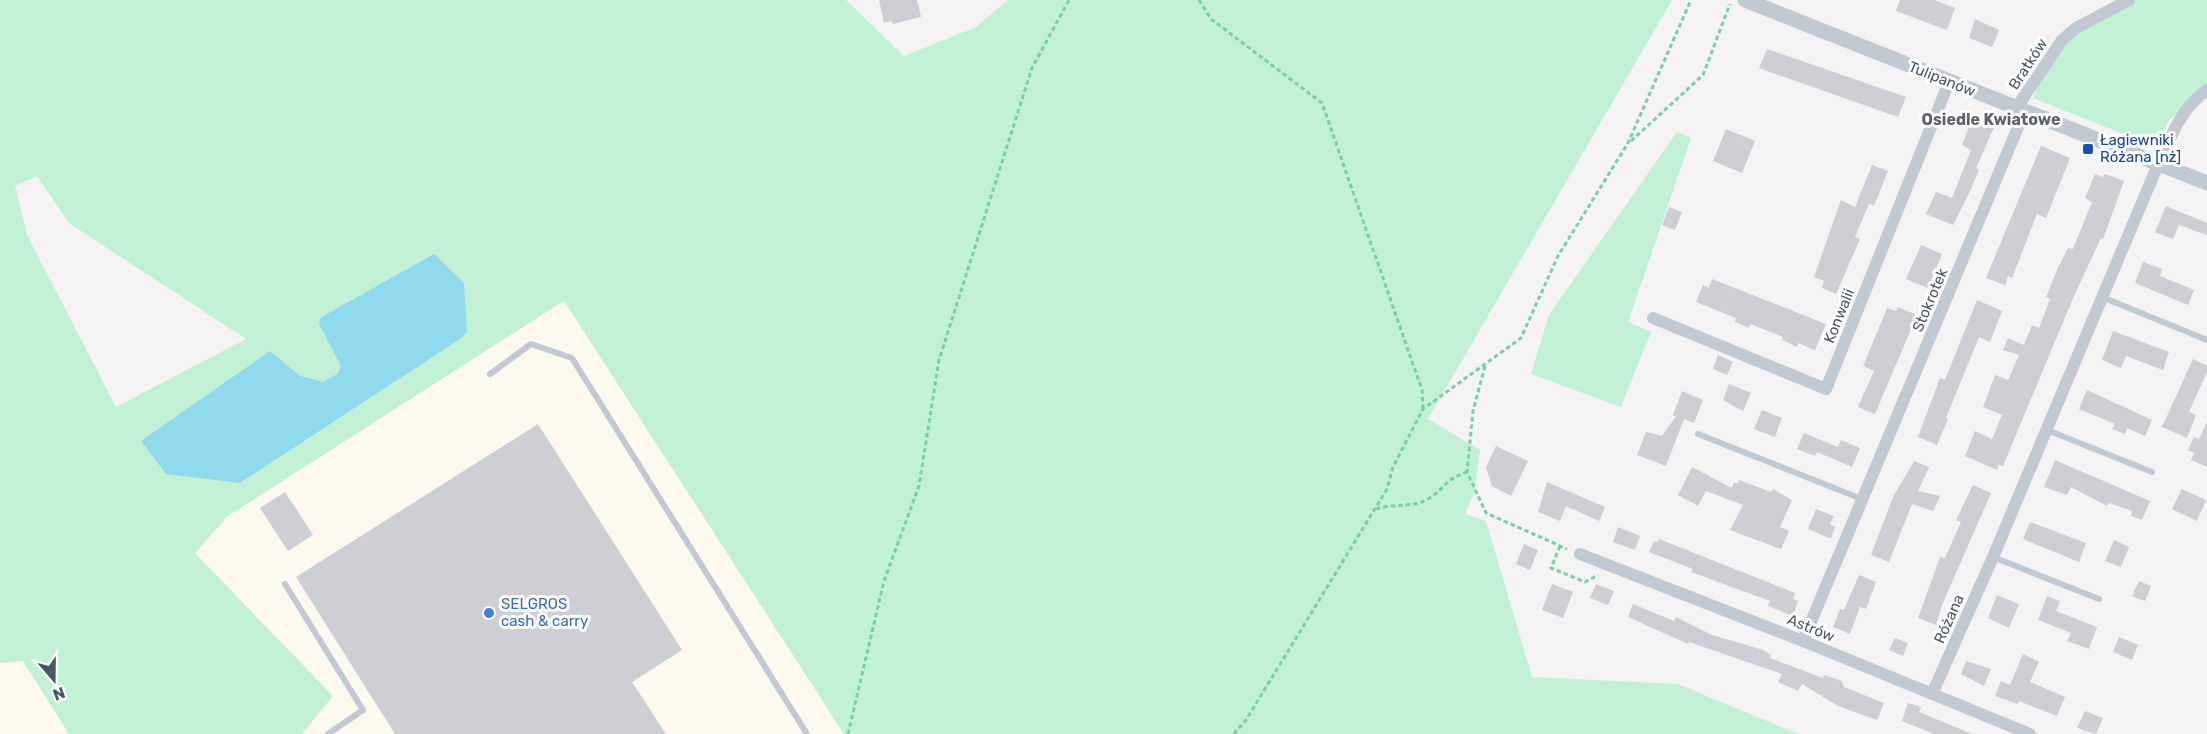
<svg xmlns="http://www.w3.org/2000/svg" width="2207" height="734" font-family="Rubik,sans-serif">
<style>
.commercial{fill:#fdf9ef}
.green{fill:#c3f1d5;fill-rule:evenodd}
.water{fill:#90daee}
.building{fill:#cdcfd5}
.lines{fill:none;stroke-linecap:round;stroke-linejoin:round}
.path{stroke:#7ad0a6;stroke-width:3;stroke-dasharray:4.5 3;stroke-linecap:butt}
.service{stroke:#c1cad2;stroke-width:6}
.minor{stroke:#c1cad2;stroke-width:12}
.tertiary{stroke:#c1cad2;stroke-width:15}
.transit-dot{fill:#1a4fb4;stroke:#fff;stroke-width:2}
.shop-dot{fill:#3f7fe0;stroke:#fff;stroke-width:2}
.labels{text-anchor:middle;stroke-width:6;stroke-linejoin:round;paint-order:stroke}
.street-label{font-size:15px;fill:#4a5661;stroke:#fff}
.transit-label{font-size:15px;fill:#164399;stroke:#fff;text-anchor:start}
.shop-label{font-size:15px;fill:#366cbe;stroke:#fff;text-anchor:start}
.neighbourhood-label{font-size:16px;font-weight:bold;fill:#5f6368;stroke:#fff}
</style>
<rect width="100%" height="100%" fill="#f5f3f3"/>
<!-- commercial -->
<g class="commercial">
<polygon points="564,300 844,734 302,734 332,696 195,554 228,516"/>
<polygon points="23,661 69,734 0,734 0,663"/>
</g>
<!-- green -->
<g class="green">
<path d="M0 0H846L904 56 976 27 1008 0H1672L1428 419 1480 450 1475 490 1465 514 1486 521 1532 677 1678 684 1798 734H844L564 301 228 516 195 553 333 696 302 734H69L23 661 0 663ZM37 176 69 223 246 339 116 407 27 235 15 186Z"/>
<polygon points="2129,0 2207,0 2207,90 2169,120 2156,147 2033,98 2050,55 2062,40"/>
<polygon points="1677,132 1691,138 1628,322 1651,332 1621,407 1531,374 1549,315"/>
</g>
<!-- water -->
<polygon class="water" points="434,254 464,283 467,332 463,337 240,483 166,474 141,441 270,351 300,376 323,382 337,374 341,366 319,324 320,318"/>
<!-- building -->
<g class="building">
<polygon points="879,0 917,0 921,17 893,24 892,21 884,23"/>
<polygon points="1900,0 1934,0 1955,8 1947,30 1896,11"/>
<polygon points="1975,19 1999,30 1992,47 1969,38"/>
<polygon points="1767,49 1906,97 1898,117 1759,68"/>
<polygon points="1974,114 1996,123 1976,168 1979,170 1971,189 1953,225 1926,214 1936,192 1952,198 1971,150 1962,145"/>
<polygon points="1726,129 1755,141 1742,173 1713,161"/>
<polygon points="2041,146 2070,158 2046,218 2037,214 2012,278 2008,276 2005,285 1986,278"/>
<polygon points="1872,165 1888,171 1874,206 1869,204 1855,237 1860,239 1836,294 1822,288 1824,281 1814,277 1841,200 1855,207"/>
<polygon points="2095,174 2103,177 2105,174 2124,181 2103,239 2101,238 2074,296 2003,466 1999,465 1997,470 1965,456 1975,431 1992,439 2002,415 1983,407 1995,375 2008,380 2019,355 2003,350 2008,338 2024,345 2032,325 2039,328 2050,299 2046,297 2057,270 2068,248 2073,249 2092,202 2085,198"/>
<polygon points="2166,206 2207,223 2207,235 2179,225 2173,239 2155,232"/>
<polygon points="1669,207 1682,212 1675,230 1662,225"/>
<polygon points="1921,245 1942,254 1928,288 1906,279"/>
<polygon points="2143,262 2162,269 2160,276 2194,290 2188,305 2135,283"/>
<polygon points="1712,279 1826,324 1815,350 1798,343 1797,347 1782,340 1783,337 1750,324 1749,328 1735,322 1736,318 1696,302 1703,285 1709,288"/>
<polygon points="1977,300 2002,311 1990,342 1979,337 1946,418 1948,419 1937,445 1918,437 1940,378 1945,380"/>
<polygon points="1898,307 1917,315 1875,414 1858,407 1874,371 1863,366 1887,308 1896,311"/>
<polygon points="2113,331 2169,352 2163,370 2126,356 2121,368 2102,360"/>
<polygon points="1718,355 1733,362 1727,375 1713,369"/>
<polygon points="2193,359 2207,366 2207,372 2189,412 2196,415 2187,438 2162,427"/>
<polygon points="1729,384 1751,393 1743,411 1723,400"/>
<polygon points="2087,390 2152,420 2145,436 2127,428 2125,434 2112,429 2115,424 2079,409"/>
<polygon points="1682,391 1703,400 1694,423 1684,419 1666,466 1637,455 1646,432 1662,436 1676,416 1673,415"/>
<polygon points="1762,410 1782,418 1775,437 1754,429"/>
<polygon points="2207,422 2207,467 2191,460 2194,453 2188,450 2194,437 2199,439"/>
<polygon points="538,424 682,650 632,682 666,734 395,734 296,577"/>
<polygon points="1804,433 1838,447 1841,440 1860,448 1852,467 1817,452 1815,456 1797,449"/>
<polygon points="1496,446 1528,461 1511,496 1492,486 1486,467"/>
<polygon points="2055,460 2150,501 2142,520 2131,516 2132,511 2109,503 2107,506 2071,487 2067,495 2044,487"/>
<polygon points="1914,461 1929,467 1918,491 1940,496 1933,511 1912,504 1889,562 1871,555 1893,497"/>
<polygon points="1692,467 1732,488 1734,482 1738,484 1739,480 1771,492 1773,489 1792,500 1780,527 1789,531 1781,549 1730,530 1743,505 1706,491 1698,506 1678,495"/>
<polygon points="1547,482 1605,507 1599,521 1566,506 1560,521 1538,512"/>
<polygon points="1973,485 1991,493 1942,605 1936,625 1918,618 1940,557 1945,558 1961,522 1956,520"/>
<polygon points="2182,489 2206,500 2197,521 2172,509"/>
<polygon points="285,492 313,535 288,551 260,508"/>
<polygon points="1816,509 1834,516 1830,524 1835,527 1831,539 1808,529"/>
<polygon points="2030,522 2086,543 2079,562 2023,539"/>
<polygon points="1618,527 1640,536 1635,550 1613,542"/>
<polygon points="1659,539 1795,593 1793,599 1798,601 1793,616 1768,606 1770,601 1691,572 1693,569 1649,552 1654,541 1658,542"/>
<polygon points="2114,540 2129,547 2121,567 2105,561"/>
<polygon points="1524,544 1538,550 1530,570 1516,564"/>
<polygon points="1859,575 1876,582 1866,609 1860,607 1850,634 1833,627 1840,609 1844,610"/>
<polygon points="2139,581 2151,586 2145,601 2132,596"/>
<polygon points="1552,584 1573,592 1563,618 1542,610"/>
<polygon points="1596,584 1614,591 1608,605 1590,598"/>
<polygon points="1997,595 2019,604 2009,628 1988,618"/>
<polygon points="2047,596 2060,601 2056,611 2097,627 2089,649 2067,641 2071,633 2038,620"/>
<polygon points="1633,604 1674,621 1676,617 1712,635 1763,650 1771,655 1770,658 1823,678 1824,675 1842,681 1844,687 1884,703 1877,720 1838,706 1802,684 1798,691 1778,682 1782,674 1689,642 1688,644 1628,617"/>
<polygon points="2119,637 2138,645 2132,660 2113,652"/>
<polygon points="1895,638 1908,643 1903,656 1889,650"/>
<polygon points="2023,654 2039,662 2030,682 2065,697 2057,716 2019,701 2018,704 1995,696 2001,681 2010,685"/>
<polygon points="1966,661 1991,669 1984,686 1961,674"/>
<polygon points="1908,703 1921,707 1919,712 1972,734 1934,734 1902,721"/>
<polygon points="2085,711 2103,718 2096,734 2077,728"/>
</g>
<g class="lines">
<!-- path -->
<g class="path">
<polyline points="1199,0 1211,19 1322,103 1422,390 1423,409"/>
<polyline points="1631,141 1703,75 1730,4"/>
<polyline points="1485,366 1473,411 1467,472 1486,513 1567,549"/>
<path d="M1376 509C1395 503 1413 508 1428 499 1445 489 1443 480 1467 472"/>
<polyline points="1560,546 1551,568 1585,582 1598,575"/>
<polyline points="848,734 884,581 919,486 939,360 1032,68 1069,0"/>
<polyline points="1234,734 1246,720 1387,489 1393,467 1423,409 1521,338 1558,256 1628,143 1691,0"/>
</g>
<!-- service -->
<g class="service">
<polyline points="2102,297 2207,340"/>
<polyline points="490,374 531,344 572,358 807,734"/>
<polyline points="2047,430 2152,472"/>
<polyline points="1698,434 1862,499"/>
<polyline points="1993,557 2099,599"/>
<polyline points="285,584 363,710 328,734"/>
</g>
<!-- minor -->
<g class="minor">
<polyline points="1653,318 1826,389 1949,82"/>
<polyline points="1580,554 1803,641 2030,734"/>
<polyline points="1803,641 2021,120 2021,101 2062,40 2076,28 2129,0"/>
<path d="M1932 694 1993 557 2162 155C2174 130 2183 107 2207 90"/>
</g>
<!-- tertiary -->
<polyline class="tertiary" points="1745,0 2207,183"/>
</g>
<!-- markers -->
<rect class="transit-dot" x="2082" y="143" width="12" height="12" rx="3"/>
<circle class="shop-dot" cx="489" cy="613" r="6"/>
<g class="labels">
<!-- street labels -->
<g class="street-label">
<text transform="translate(2028 64) rotate(-57)" y="5">Bratków</text>
<text transform="translate(1942 79) rotate(22)" y="5">Tulipanów</text>
<text transform="translate(1930 300) rotate(-67)" y="5">Stokrotek</text>
<text transform="translate(1839 316) rotate(-68)" y="5">Konwalii</text>
<text transform="translate(1949 619) rotate(-66)" y="5">Różana</text>
<text transform="translate(1811 628) rotate(22)" y="5">Astrów</text>
</g>
<!-- transit labels -->
<g class="transit-label">
<text x="2100" y="145">Łagiewniki<tspan x="2100" dy="17">Różana [nż]</tspan></text>
</g>
<!-- shop labels -->
<g class="shop-label">
<text x="501" y="609">SELGROS<tspan x="501" dy="17">cash &amp; carry</tspan></text>
</g>
<!-- neighbourhood labels -->
<g class="neighbourhood-label">
<text x="1991" y="125">Osiedle Kwiatowe</text>
</g>
</g>
<!-- north arrow -->
<g transform="translate(54 680) rotate(160)" stroke="#ffffff" stroke-width="4.5" paint-order="stroke">
<path d="M0-4.5L10 22L0 15L-10 22Z" fill="#4a5661"/>
<text y="-9" font-size="16" font-weight="bold" text-anchor="middle" fill="#4a5661">N</text>
</g>
</svg>
